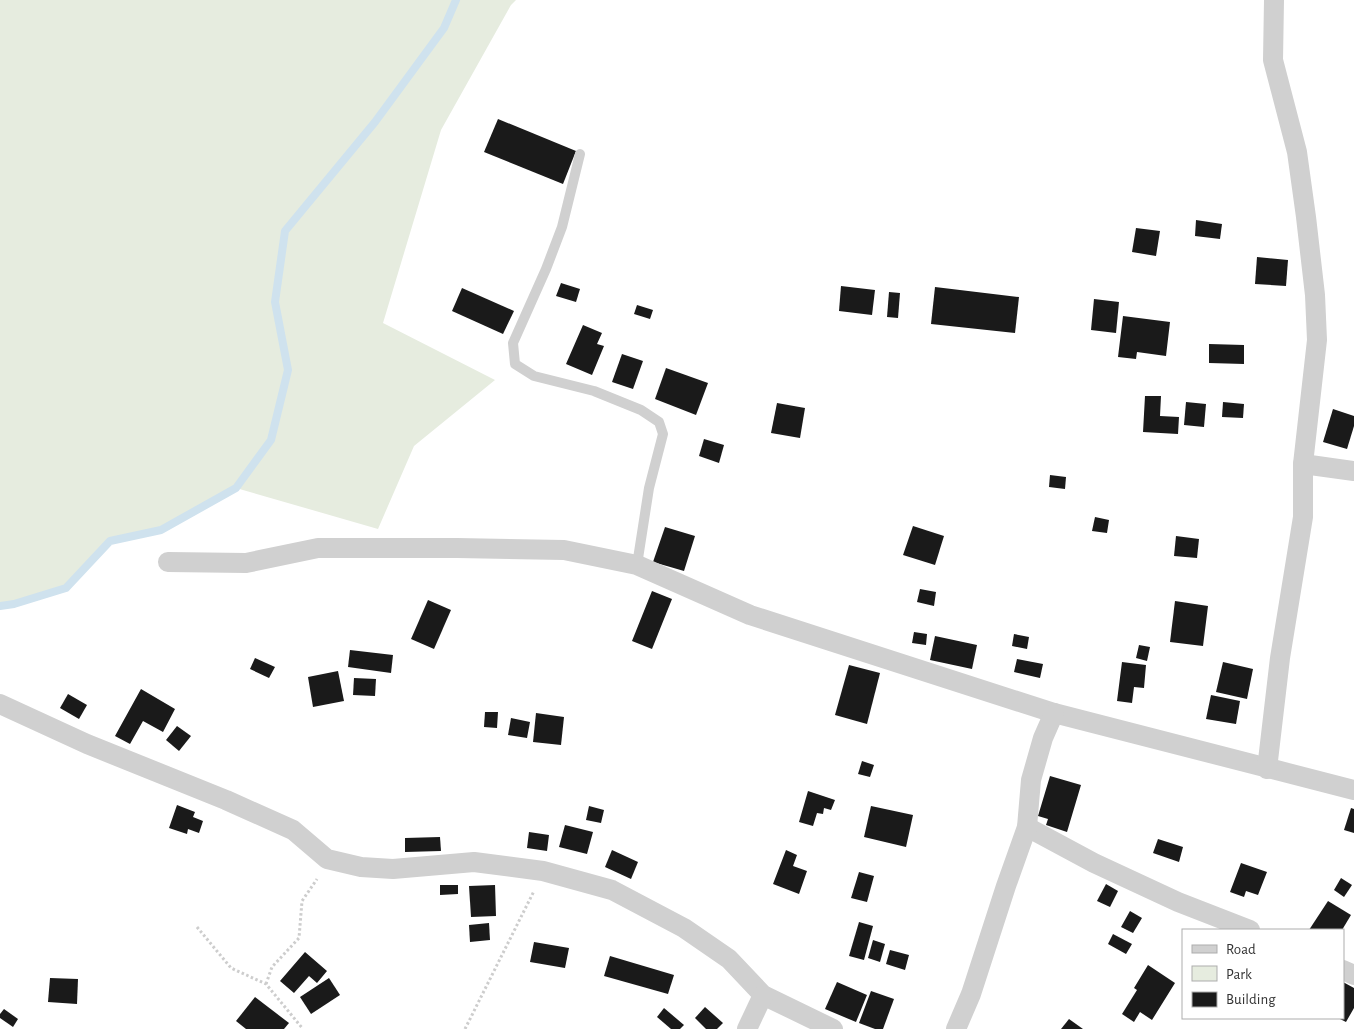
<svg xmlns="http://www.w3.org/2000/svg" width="1354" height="1029" font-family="'Alegreya Sans',sans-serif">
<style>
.green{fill:#e6ecdf}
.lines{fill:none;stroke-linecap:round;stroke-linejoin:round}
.stream{stroke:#cfe2ee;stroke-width:8}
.building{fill:#1a1a1a}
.path{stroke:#cdcdcd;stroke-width:3;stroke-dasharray:2.5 2.5;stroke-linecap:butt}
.lane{stroke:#d0d0d0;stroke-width:10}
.street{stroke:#d0d0d0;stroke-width:20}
</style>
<rect width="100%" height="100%" fill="#fff"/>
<!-- green -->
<polygon class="green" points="0,0 516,0 511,5 441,130 383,323 495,380 414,446 378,529 236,488 161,530 110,541 66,588 14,604 0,606"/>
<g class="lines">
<!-- stream -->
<polyline class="stream" points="0,606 14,604 66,588 110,541 161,530 236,488 271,440 288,370 275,302 285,231 375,122 444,28 456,0"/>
</g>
<!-- building -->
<g class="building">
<polygon points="498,119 576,151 563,184 484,152"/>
<polygon points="1196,220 1222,224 1220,239 1195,236"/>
<polygon points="1136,228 1160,231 1156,256 1132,252"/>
<polygon points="1257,257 1288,260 1286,286 1255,284"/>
<polygon points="561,283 580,289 576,302 556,296"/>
<polygon points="841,286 875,290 872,315 839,311"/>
<polygon points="935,287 1019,297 1015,333 931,324"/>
<polygon points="462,288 514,311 503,334 452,311"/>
<polygon points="889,292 900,293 898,318 887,317"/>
<polygon points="1094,299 1119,302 1116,333 1091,330"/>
<polygon points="637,305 653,310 650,319 634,314"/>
<polygon points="1123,316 1170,322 1166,356 1137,352 1136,359 1118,357"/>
<polygon points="583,325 602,333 597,344 604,346 592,375 566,364"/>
<polygon points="1209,344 1244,345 1244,364 1209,363"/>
<polygon points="622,354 643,361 633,389 612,382"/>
<polygon points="666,368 708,383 696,415 655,399"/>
<polygon points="1145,396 1161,396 1160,416 1179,417 1178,434 1143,432"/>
<polygon points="1186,402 1206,404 1204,427 1184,425"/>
<polygon points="1223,402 1244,404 1243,418 1222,417"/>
<polygon points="777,403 805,408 800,438 771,433"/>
<polygon points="1333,409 1354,416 1354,426 1347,449 1323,442"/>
<polygon points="704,439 724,445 719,463 699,456"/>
<polygon points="1050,475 1066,477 1065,489 1049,487"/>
<polygon points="1095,517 1109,520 1107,533 1092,531"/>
<polygon points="913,526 944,536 935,565 903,555"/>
<polygon points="665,527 695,536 684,571 653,562"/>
<polygon points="1176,536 1199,539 1197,558 1174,556"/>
<polygon points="920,589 936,592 934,606 917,602"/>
<polygon points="652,591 672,599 652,649 632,641"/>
<polygon points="428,600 451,610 434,649 411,639"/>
<polygon points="1175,601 1208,606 1203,646 1170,642"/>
<polygon points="914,632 927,634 926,645 912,643"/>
<polygon points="1014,634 1029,637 1027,649 1012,646"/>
<polygon points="935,636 977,645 972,669 930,660"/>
<polygon points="1139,645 1150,647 1147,661 1136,658"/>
<polygon points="350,650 393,655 391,673 348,667"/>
<polygon points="255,658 275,667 269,678 250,669"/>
<polygon points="1017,659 1043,664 1040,678 1014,672"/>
<polygon points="1122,662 1146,665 1144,688 1134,687 1132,703 1117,701"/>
<polygon points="1223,662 1253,669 1247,699 1216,692"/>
<polygon points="849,665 880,673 867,724 835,715"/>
<polygon points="338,671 344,701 313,707 308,677"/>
<polygon points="354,678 376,679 375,696 353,695"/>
<polygon points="141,689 175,709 163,732 143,721 130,744 115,736"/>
<polygon points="68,694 87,705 79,719 60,708"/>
<polygon points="1211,695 1240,701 1236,724 1206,719"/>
<polygon points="485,712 498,712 497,728 484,727"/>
<polygon points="536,713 564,717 561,745 533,742"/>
<polygon points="511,718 530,722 527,738 508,735"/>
<polygon points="177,726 191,736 179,751 166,740"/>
<polygon points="862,761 874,765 870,777 858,774"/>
<polygon points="1050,776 1081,785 1067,832 1046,825 1048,819 1038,816"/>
<polygon points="808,791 835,800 831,810 824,808 823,814 817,813 813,826 799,822"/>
<polygon points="177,805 195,812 193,817 203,821 199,833 188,829 187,834 169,828"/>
<polygon points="589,806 604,810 601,823 586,820"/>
<polygon points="871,806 913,815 906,847 864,837"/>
<polygon points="1351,808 1354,809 1354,833 1344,830"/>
<polygon points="565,825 593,832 587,854 559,847"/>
<polygon points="529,832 549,835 547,851 527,848"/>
<polygon points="440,837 441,851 405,852 405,838"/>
<polygon points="1158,839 1183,847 1179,862 1153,853"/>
<polygon points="612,850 638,862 631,879 605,867"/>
<polygon points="786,850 797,855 793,866 807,871 799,894 773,884"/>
<polygon points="1241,863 1267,872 1258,895 1246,891 1244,897 1230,892"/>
<polygon points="859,872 874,876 867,902 851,898"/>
<polygon points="1341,878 1352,885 1344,897 1334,890"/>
<polygon points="1106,884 1118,891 1110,907 1097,901"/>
<polygon points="440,885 458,885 458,894 440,895"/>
<polygon points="495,885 496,916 471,917 469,886"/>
<polygon points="1328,901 1351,915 1342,930 1309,930"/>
<polygon points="1130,911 1142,918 1133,933 1121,927"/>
<polygon points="859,922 873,926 864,960 849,956"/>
<polygon points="489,923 490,940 470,942 469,925"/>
<polygon points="1113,934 1132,944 1126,954 1108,944"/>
<polygon points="873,940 885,944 880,962 868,958"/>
<polygon points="534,942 569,948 565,968 530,962"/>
<polygon points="890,950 909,955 905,970 886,964"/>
<polygon points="305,952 327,971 317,983 309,976 294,993 280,981"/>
<polygon points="610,956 674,975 668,994 604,976"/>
<polygon points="1148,965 1175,983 1152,1020 1140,1012 1134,1022 1122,1014 1137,990 1134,988"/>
<polygon points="50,978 78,979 77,1004 48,1002"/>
<polygon points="329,978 340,995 311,1014 300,997"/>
<polygon points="837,982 867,995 856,1022 825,1009"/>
<polygon points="1343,982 1354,988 1354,1008 1346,1022 1338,1018 1343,1018"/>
<polygon points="871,991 894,999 883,1029 875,1029 859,1023"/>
<polygon points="255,997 289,1023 284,1029 246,1029 236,1021"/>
<polygon points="705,1007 723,1023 717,1029 706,1029 695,1018"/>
<polygon points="664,1008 684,1025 680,1029 671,1029 657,1017"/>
<polygon points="4,1009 18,1019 13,1027 0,1018 0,1014"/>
<polygon points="1069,1019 1083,1029 1061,1029"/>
</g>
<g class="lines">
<!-- path -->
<g class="path">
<polyline points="197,927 231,968 266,984 303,1029"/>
<polyline points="266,984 272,967 299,938 302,901 317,879"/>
<polyline points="465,1029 534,891"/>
</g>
<!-- lane -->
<polyline class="lane" points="580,154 562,227 546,269 513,343 515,364 534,376 594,391 641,410 659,422 663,434 649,488 637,565"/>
<!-- street -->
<g class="street">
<polyline points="1303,464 1354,471"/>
<polyline points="168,562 246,563 318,548 457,548 564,550 637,565 750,615 1054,713 1354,790"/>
<polyline points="0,704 87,744 226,800 293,830 327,859 361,867 393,869 474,862 543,871 612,890 684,928 729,959 763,995 833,1029"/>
<polyline points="1267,769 1280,658 1303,517 1303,464 1317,340 1315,295 1306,217 1297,152 1273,60 1274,0"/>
<polyline points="1027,827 1094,863 1178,902 1250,930"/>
<polyline points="1343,970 1354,975"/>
<polyline points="747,1029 763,995"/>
<polyline points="956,1029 971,994 1006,886 1027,827 1031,780 1043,738 1054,713"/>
</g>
</g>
<!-- legend -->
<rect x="1182" y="929" width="162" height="90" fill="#ffffff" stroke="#adadad"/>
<rect x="1192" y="945" width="25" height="8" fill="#d0d0d0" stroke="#adadad"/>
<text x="1226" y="954" font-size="15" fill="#333333">Road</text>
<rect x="1192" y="966" width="25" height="15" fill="#e6ecdf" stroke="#adadad"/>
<text x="1226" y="979" font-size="15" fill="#333333">Park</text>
<rect x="1192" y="992" width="25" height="15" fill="#1a1a1a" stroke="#adadad"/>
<text x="1226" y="1004" font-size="15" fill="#333333">Building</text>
</svg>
